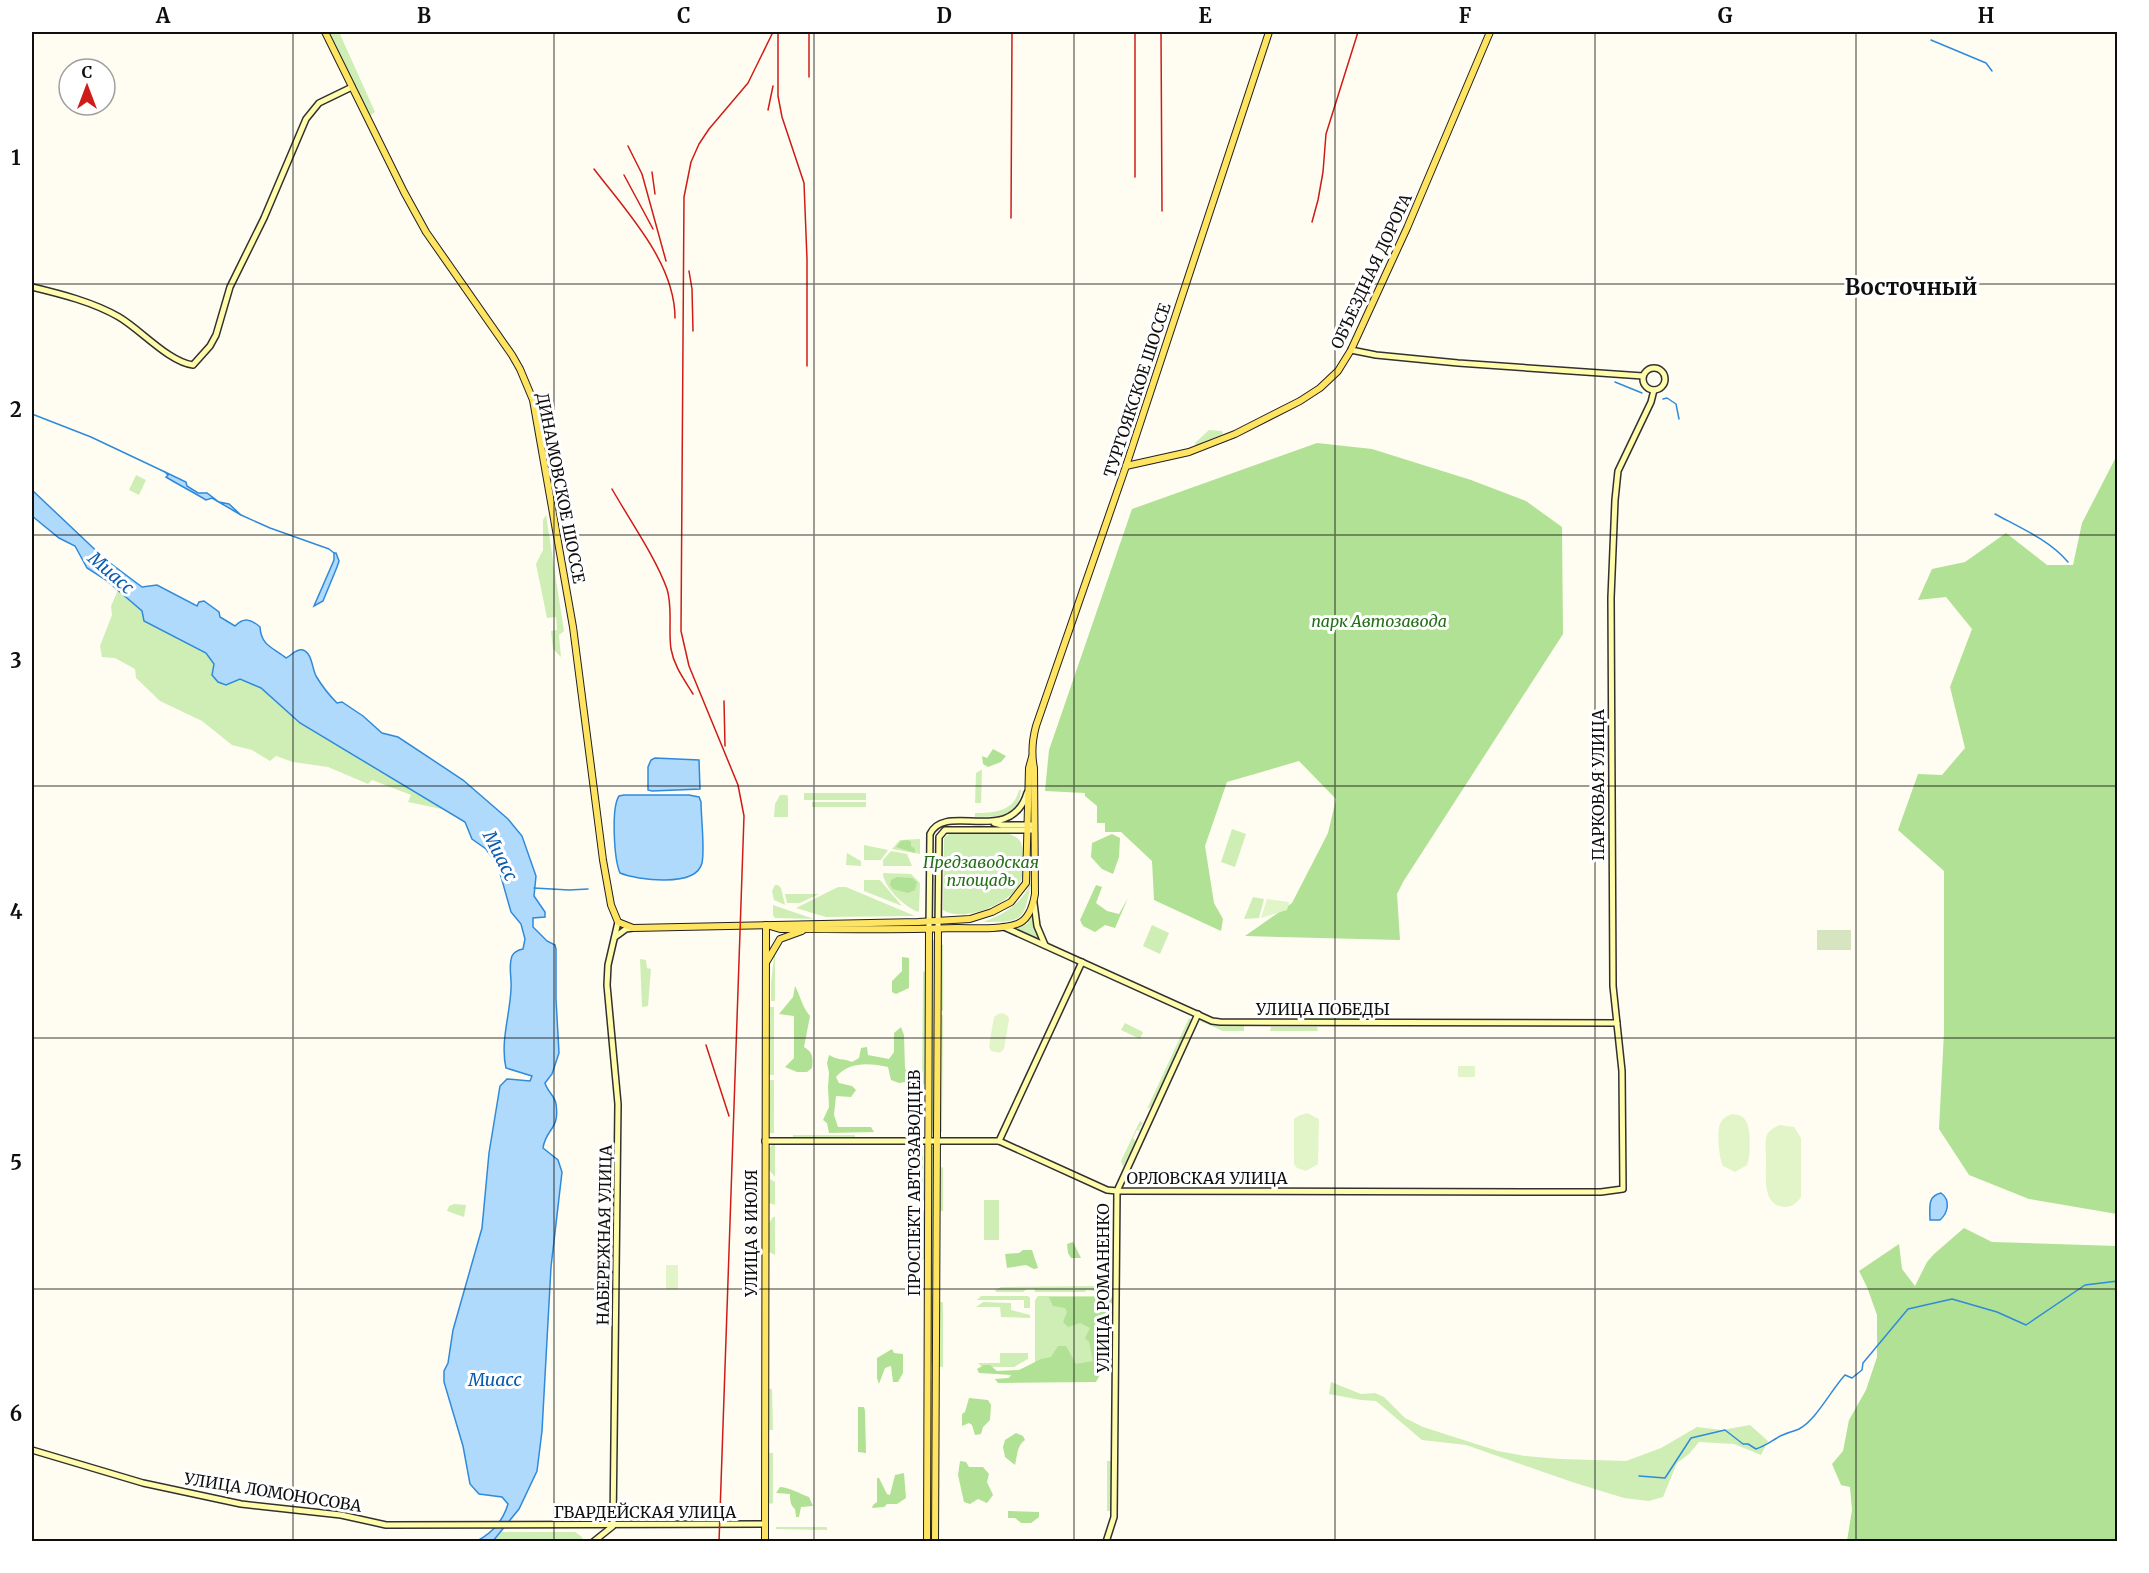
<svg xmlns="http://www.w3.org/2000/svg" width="2149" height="1573" font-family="Merriweather,serif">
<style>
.green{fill:#cfeeb6}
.forest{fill:#b1e194}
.cemetery{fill:#d6e5bf}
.pitch{fill:#e2f5c9}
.water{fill:#b0dafc;stroke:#2f8adb;stroke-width:1.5}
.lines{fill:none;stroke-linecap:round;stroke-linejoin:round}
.stream{stroke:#2f8adb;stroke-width:1.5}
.secondary-casing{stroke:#313131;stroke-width:8}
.primary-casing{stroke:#202020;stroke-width:8}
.secondary{stroke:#fffcac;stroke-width:5}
.primary{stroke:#ffe461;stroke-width:6}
.rail{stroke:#cf1c18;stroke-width:1.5}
.grid{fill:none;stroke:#0f0f0f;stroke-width:1.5;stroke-opacity:0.55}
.labels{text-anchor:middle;stroke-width:6;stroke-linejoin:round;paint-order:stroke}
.street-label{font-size:16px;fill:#0f0f0f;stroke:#fff}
.park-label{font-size:16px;font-style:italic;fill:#236f18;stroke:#fff}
.water-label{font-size:18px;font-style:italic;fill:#0a5baf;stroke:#fff}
.district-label{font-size:22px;font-weight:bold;fill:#0f0f0f;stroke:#fff}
.neatline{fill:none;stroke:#0f0f0f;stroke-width:2}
.grid-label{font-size:20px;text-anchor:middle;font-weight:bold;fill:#0f0f0f}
</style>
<rect width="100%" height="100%" fill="#fffdf1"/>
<!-- green -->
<g class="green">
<polygon points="328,32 339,32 375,112 371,115 369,115"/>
<polygon points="1209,430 1222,431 1223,434 1196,446 1195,443"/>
<polygon points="136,475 146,480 139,495 129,490"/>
<polygon points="546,515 564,631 559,635 561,657 553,649 551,631 557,630 556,617 547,618 536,564 543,550 543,520"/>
<polygon points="118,590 142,611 191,645 206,653 214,664 212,675 226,685 240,678 261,688 300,723 446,810 408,802 411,795 372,780 368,784 328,767 293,762 276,756 270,761 252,750 232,745 202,721 160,701 136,678 135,669 115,658 102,657 100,646 112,615 111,606"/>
<polygon points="981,770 982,770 981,803 975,803 976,773"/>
<path d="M1019 790H1021C1018 820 999 816 975 817V813C993 813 1014 812 1019 790Z"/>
<rect x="804" y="793" width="62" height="7"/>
<polygon points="780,795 787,795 788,797 788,817 774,817 775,804"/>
<rect x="812" y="802" width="54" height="5"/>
<polygon points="1232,829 1246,834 1235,867 1221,862"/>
<path d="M949 834H1009C1021 838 1023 844 1023 855 1023 864 1024 875 1020 883 1011 904 963 923 943 910L944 838Z"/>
<polygon points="920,839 920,854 892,849 900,840"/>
<polygon points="864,845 888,850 881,860 864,860"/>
<polygon points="891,851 907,854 912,866 883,866 883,860"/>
<polygon points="847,853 861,861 861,866 846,865"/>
<path d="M883 873 911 874 920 883 919 910 918 912C905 907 883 887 883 873Z"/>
<polygon points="864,880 880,880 902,906 864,891"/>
<path d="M1031 883C1024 922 1022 922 983 922 1005 914 1021 904 1031 883Z"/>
<polygon points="775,885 778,885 781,888 785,905 774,900 772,891"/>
<polygon points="838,887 846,887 915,916 826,917 796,908"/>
<polygon points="785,894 819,894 800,903 787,903"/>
<polygon points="1253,897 1264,899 1259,918 1244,919"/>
<polygon points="773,905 814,919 775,918 773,915"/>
<polygon points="1034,912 1037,933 1041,941 1014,930 1027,924"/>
<polygon points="1152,925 1169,933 1160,954 1143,946"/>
<polygon points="933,940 935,942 933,1131 931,1132 930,1131 931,941"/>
<polygon points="941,945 943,945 943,1011 940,1011"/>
<polygon points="775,949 775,1001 771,1001 771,983"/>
<polygon points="640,959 646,960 647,968 651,969 648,1006 642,1007"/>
<polygon points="923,971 926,973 925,1084 922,1085"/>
<rect x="768" y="1007" width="6" height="68"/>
<polygon points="940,1015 943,1015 942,1132 940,1132"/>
<rect x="1298" y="1016" width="59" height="4"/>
<polygon points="1189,1018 1191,1019 1191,1024 1152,1106 1147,1109"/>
<polygon points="1201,1019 1220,1026 1244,1026 1244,1031 1223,1031 1200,1021"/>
<polygon points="1125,1023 1143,1032 1140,1039 1121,1030"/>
<polygon points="1271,1027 1317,1027 1318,1031 1270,1031"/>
<rect x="768" y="1080" width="6" height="53"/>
<polygon points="1140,1121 1143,1123 1139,1128 1140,1131 1137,1130 1133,1138 1136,1142 1123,1167 1121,1161"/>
<rect x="793" y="1135" width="62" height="3"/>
<polygon points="772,1145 775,1145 775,1177 769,1170 769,1149"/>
<polygon points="923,1146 924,1200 922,1202 922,1147"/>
<polygon points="932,1146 933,1147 933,1285 931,1286 930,1285 930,1147"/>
<polygon points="942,1167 943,1168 943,1211 940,1211 940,1168"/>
<polygon points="770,1179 775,1182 775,1205 769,1203"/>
<rect x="984" y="1200" width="15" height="40"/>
<polygon points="454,1204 466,1205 464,1217 447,1211 449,1206"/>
<polygon points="922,1210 924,1211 924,1259 921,1260"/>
<polygon points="773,1217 775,1217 775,1255 769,1252 769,1223"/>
<polygon points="1105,1286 1101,1292 1087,1290 1085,1292 1035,1292 1034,1289 1027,1289 1023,1292 996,1292 995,1290 1001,1287"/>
<polygon points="930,1295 933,1295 932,1365 930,1364"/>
<polygon points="981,1296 1028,1296 1030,1298 1030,1308 1024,1308 1024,1300 977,1300"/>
<polygon points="1038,1296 1113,1296 1113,1373 1035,1373 1035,1300"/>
<rect x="939" y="1302" width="4" height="65"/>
<polygon points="983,1302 1011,1303 1011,1310 1030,1315 1030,1318 1001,1317 1000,1307 976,1307"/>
<polygon points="1000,1353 1028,1353 1028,1359 1014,1367 982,1367 978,1363 1000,1363"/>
<polygon points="931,1380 933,1381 931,1518 929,1517"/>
<polygon points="1331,1382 1361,1394 1375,1393 1384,1397 1405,1418 1423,1427 1498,1451 1525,1456 1561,1459 1626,1461 1661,1448 1697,1427 1722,1430 1750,1425 1768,1441 1761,1455 1734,1444 1699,1442 1689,1454 1677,1463 1663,1497 1649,1501 1624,1498 1572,1482 1466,1445 1422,1440 1376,1401 1361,1400 1329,1394"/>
<polygon points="769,1389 772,1389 773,1430 769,1430"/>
<polygon points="769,1453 773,1453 773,1503 771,1504 769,1503"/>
<rect x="1107" y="1461" width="6" height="50"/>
<polygon points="776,1527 827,1527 827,1530 776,1529"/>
<polygon points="501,1532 575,1532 582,1537 583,1541 493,1542"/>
</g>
<!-- forest -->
<g class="forest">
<polygon points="1317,443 1372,449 1471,480 1526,501 1562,527 1563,634 1403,882 1397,894 1400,940 1245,936 1292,903 1328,833 1336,799 1299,761 1227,782 1205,846 1214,903 1223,919 1221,931 1154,900 1152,861 1121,832 1105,832 1105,823 1097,823 1097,806 1085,796 1085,793 1045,791 1049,750 1132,509"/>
<polygon points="2117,455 2118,1214 2117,1214 2029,1199 1969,1175 1939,1129 1944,1032 1944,871 1898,830 1918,774 1942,775 1965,748 1950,687 1972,629 1946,597 1918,600 1932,569 1965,562 2006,533 2047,565 2073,565 2082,523"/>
<polygon points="993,749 1006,756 1001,762 988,767 983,764 982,756 987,758"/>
<polygon points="1112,834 1120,838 1119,857 1113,874 1102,869 1091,857 1092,843"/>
<polygon points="908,840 911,842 911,846 915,849 915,853 896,847 901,841"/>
<polygon points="897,877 912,878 917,882 915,890 908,893 893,889 890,885 891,880"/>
<polygon points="1096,885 1102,887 1096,903 1107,911 1119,914 1128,898 1115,928 1105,925 1095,932 1083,926 1080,920"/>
<polygon points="902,957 909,958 909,988 896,994 892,992 892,981 902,971"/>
<path d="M795 986C801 997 802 1007 810 1016L804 1047C813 1052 813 1058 812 1068L807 1072H797L785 1067 794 1058V1016L779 1014 793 997Z"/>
<path d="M901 1027 904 1035 905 1069 909 1072 906 1082 899 1083 891 1080 888 1067C870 1063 849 1061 836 1077L839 1083 852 1086 856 1090 851 1097 836 1096 834 1115 838 1127H871L874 1132 829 1133 827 1123 823 1120 829 1107 828 1087 829 1073 827 1063 829 1055C839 1061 843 1058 852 1062L859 1058 861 1048 867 1047 868 1055 889 1059 894 1052V1033Z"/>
<polygon points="1964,1228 1992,1242 2117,1246 2117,1541 1847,1541 1852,1510 1850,1487 1841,1485 1832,1464 1843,1451 1849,1420 1866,1390 1877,1357 1877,1315 1867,1287 1859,1271 1899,1244 1902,1269 1915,1286 1927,1262 1934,1254"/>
<polygon points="1073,1242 1081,1258 1071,1258 1068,1253 1067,1244"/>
<polygon points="1023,1250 1032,1250 1038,1268 1034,1269 1026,1265 1007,1268 1005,1254 1019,1253"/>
<polygon points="1049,1297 1112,1297 1112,1368 1102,1371 1096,1382 998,1383 995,1379 1009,1378 1011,1375 979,1373 977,1369 984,1365 990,1365 997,1371 1019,1370 1041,1359 1051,1357 1058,1346 1066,1346 1076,1364 1093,1361 1089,1342 1085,1338 1090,1328 1080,1323 1068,1327 1063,1322 1067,1312 1065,1308 1053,1306"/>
<polygon points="892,1349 894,1353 903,1354 903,1373 898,1382 893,1382 891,1366 885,1368 879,1384 877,1378 877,1358"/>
<polygon points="969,1398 988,1400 991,1405 990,1420 983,1427 981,1434 975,1435 972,1425 969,1423 962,1426 962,1414 965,1412"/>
<polygon points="858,1407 864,1407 865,1411 866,1453 858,1452"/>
<path d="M1016 1433 1023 1436 1025 1440C1017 1445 1017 1457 1015 1465L1005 1457 1003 1447 1005 1440Z"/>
<polygon points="960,1461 966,1462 969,1467 983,1467 989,1474 987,1482 993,1495 987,1503 978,1499 970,1504 964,1502 958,1475"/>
<polygon points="904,1473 906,1498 897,1504 887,1504 884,1507 872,1508 873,1505 877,1502 877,1478 879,1478 887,1494 890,1495 895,1475"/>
<path d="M780 1487C791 1488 798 1493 809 1497L813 1506 801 1507 799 1517H796L795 1509C790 1505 790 1500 790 1494L776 1493Z"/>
<polygon points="1008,1511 1039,1512 1039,1517 1031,1523 1021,1523 1015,1518 1008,1518"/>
</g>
<!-- cemetery -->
<rect class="cemetery" x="1817" y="930" width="34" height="20"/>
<!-- pitch -->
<g class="pitch">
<polygon points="1267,899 1289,902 1287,910 1261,918"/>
<polygon points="1003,1013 1008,1016 1009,1020 1004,1049 1000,1053 991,1051 989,1046 994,1017 998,1014"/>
<rect x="1458" y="1066" width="17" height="11"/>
<polygon points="1307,1113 1319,1119 1318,1164 1306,1171 1297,1168 1294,1164 1294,1119 1298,1116"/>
<path d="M1733 1114C1739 1115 1743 1116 1746 1121 1751 1128 1751 1157 1747 1165L1735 1172 1723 1166C1719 1158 1716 1129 1721 1122 1724 1117 1728 1115 1733 1114Z"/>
<path d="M1780 1125 1794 1127 1801 1138V1197C1797 1203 1792 1207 1785 1207 1762 1206 1766 1177 1766 1161 1766 1154 1765 1144 1766 1137 1768 1131 1774 1127 1780 1125Z"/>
<rect x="666" y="1265" width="12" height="24"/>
</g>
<!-- water -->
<g class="water">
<path d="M165 472 186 482 187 486 198 493H207L219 502 229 504 241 515 212 498 206 500C193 492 179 485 166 477L168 475Z"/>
<path d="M32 490 106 560 142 587 157 585 197 606 199 602 204 601 219 612 220 617 235 626C244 617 251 619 260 627 261 646 274 648 286 658 291 656 296 648 303 650 312 653 312 668 316 676 322 686 329 695 337 703L342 702 363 716 382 733 398 737 463 780 508 819 522 836 536 876 534 896 545 912V917L533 918V927L547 941 555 945 556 949V999L559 1053 552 1074 545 1083C547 1091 555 1096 556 1104 560 1130 546 1128 543 1148L558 1160 562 1172 551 1267 542 1431 537 1471 519 1509 493 1541H477C492 1533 503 1521 508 1504L502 1497 479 1494 470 1484 463 1446 444 1382V1371L448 1363 453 1330 482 1228 489 1153 500 1086 507 1079 530 1081 532 1076 506 1068C500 1042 510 1015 511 989 512 978 508 967 512 956 514 952 518 950 523 949L525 939 521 924 511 912 498 866 486 849 472 839 465 822 300 723 261 688 240 679 226 685 218 682 212 675 214 664 206 653 144 621 142 611 106 580 87 568 75 546 59 538 32 516Z"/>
<polygon points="334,553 336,553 339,561 337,567 323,601 314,606 334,560"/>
<polygon points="655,758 699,760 700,789 652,791 648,790 648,767 651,760"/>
<path d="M624 795H689L699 797 701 802C701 818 705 848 702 863 696 888 637 880 620 873 614 859 611 808 619 796Z"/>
<path d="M1941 1193C1951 1200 1948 1213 1940 1220H1930C1930 1208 1927 1196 1941 1193Z"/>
</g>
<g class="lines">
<!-- stream -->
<g class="stream">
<polyline points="1931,40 1986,63 1992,71"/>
<polyline points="1615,382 1642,393"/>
<polyline points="1663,399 1667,398 1676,404 1679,419"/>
<polyline points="32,414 91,437 165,472"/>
<path d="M1995 514C2021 528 2049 540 2068 562"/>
<polyline points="241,515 270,528 329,549 334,553"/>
<polyline points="534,888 569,890 588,889"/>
<path d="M1639 1476 1665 1478 1691 1438 1725 1430 1743 1444H1748L1756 1449C1765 1446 1770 1442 1777 1438 1784 1433 1792 1432 1799 1429 1817 1419 1831 1390 1845 1375L1852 1378 1862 1370 1863 1363 1908 1309 1952 1299 1997 1312 2026 1325 2085 1285 2118 1281"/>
</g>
<defs>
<g id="secondary">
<path d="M32 287C61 294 93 302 119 317 141 330 169 362 193 365L210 346 216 335 230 287 264 218 306 119 319 103 352 87"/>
<polyline points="1351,350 1376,355 1458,363 1643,376"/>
<circle cx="1654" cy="379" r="11"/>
<polyline points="994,823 1002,825 1034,825"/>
<polyline points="1034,903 1037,926 1045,945"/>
<polyline points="1004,927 1212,1021 1220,1022 1617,1023"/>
<path d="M929 929 930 834C945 801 1011 847 1027 793"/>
<polyline points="938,929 939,837 945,830 1034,830"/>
<polyline points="615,937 626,929 633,928"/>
<polyline points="765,1141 999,1141 1107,1190 1117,1191 1556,1192 1601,1192 1623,1189 1622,1071 1613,986 1611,598 1615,500 1618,471 1651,402 1654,390"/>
<polyline points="999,1141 1082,962"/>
<polyline points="32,1450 143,1483 241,1504 341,1515 386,1525 765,1524"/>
<polyline points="593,1542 613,1526 618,1104 607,985 608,965 618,922"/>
<polyline points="1106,1542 1114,1517 1117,1191 1198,1014"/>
</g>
<g id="primary">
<polyline points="325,32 404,192 426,232 512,355 520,369 533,400 573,627 603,860 611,905 618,922 633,928 918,922 970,919 992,912 1011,902 1026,883 1029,768 1032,757"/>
<polyline points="1126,466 1189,452 1235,434 1300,401 1320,388 1338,371 1351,350 1407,228 1490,32"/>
<path d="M770 926 780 929C839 929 898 930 957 928 976 928 998 930 1017 924 1029 920 1033 906 1035 894L1034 768C1031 753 1032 741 1036 726L1126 466 1269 32"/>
<polyline points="767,961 780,939 802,931"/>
<polyline points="765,1542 766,925"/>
<polyline points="927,1542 929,929"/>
<polyline points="935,1542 938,929"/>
</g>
</defs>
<!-- secondary casing -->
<use href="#secondary" class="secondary-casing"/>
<!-- primary casing -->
<use href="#primary" class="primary-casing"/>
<!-- secondary -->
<use href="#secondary" class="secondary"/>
<!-- primary -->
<use href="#primary" class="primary"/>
<!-- rail -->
<g class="rail">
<polyline points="778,32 778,96 782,117 804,183 807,259 807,366"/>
<polyline points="809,32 809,77"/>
<polyline points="1161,32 1162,211"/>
<polyline points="768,110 773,86"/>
<polyline points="628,146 642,174 666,261"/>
<path d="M594 169C626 211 675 262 675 318"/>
<polyline points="652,172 655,194"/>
<polyline points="624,175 653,229"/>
<polyline points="1135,177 1135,32"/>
<polyline points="1011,218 1012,32"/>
<polyline points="1312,222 1318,200 1323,172 1326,134 1358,32"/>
<polyline points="689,271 692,289 693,331"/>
<path d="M612 489C629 519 655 556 667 589 673 608 668 629 671 649 674 666 684 679 693 694"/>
<polyline points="724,701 725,746"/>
<polyline points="706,1045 729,1116"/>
<polyline points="719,1542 744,816 738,785 689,666 681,631 684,197 691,162 699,144 709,129 748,83 773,32"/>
</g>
</g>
<!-- grid -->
<path class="grid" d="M293 32V1542M554 32V1542M814 32V1542M1074 32V1542M1335 32V1542M1595 32V1542M1856 32V1542M32 284H2118M32 535H2118M32 786H2118M32 1038H2118M32 1289H2118"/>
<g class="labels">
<!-- street labels -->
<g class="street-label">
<text transform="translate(1371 271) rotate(-65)" y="6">ОБЪЕЗДНАЯ ДОРОГА</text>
<text transform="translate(1137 390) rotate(-72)" y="6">ТУРГОЯКСКОЕ ШОССЕ</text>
<text transform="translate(561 488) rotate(79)" y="6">ДИНАМОВСКОЕ ШОССЕ</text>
<text transform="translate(1598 785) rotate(-90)" y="6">ПАРКОВАЯ УЛИЦА</text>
<text x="1323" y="1015">УЛИЦА ПОБЕДЫ</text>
<text x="1207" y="1184">ОРЛОВСКАЯ УЛИЦА</text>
<text transform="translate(914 1183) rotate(-90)" y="6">ПРОСПЕКТ АВТОЗАВОДЦЕВ</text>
<text transform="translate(751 1233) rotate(-90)" y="6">УЛИЦА 8 ИЮЛЯ</text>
<text transform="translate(604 1235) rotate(-89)" y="6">НАБЕРЕЖНАЯ УЛИЦА</text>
<text transform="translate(1103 1288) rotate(-90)" y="6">УЛИЦА РОМАНЕНКО</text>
<text transform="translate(273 1492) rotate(9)" y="6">УЛИЦА ЛОМОНОСОВА</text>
<text x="645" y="1518">ГВАРДЕЙСКАЯ УЛИЦА</text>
</g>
<!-- park labels -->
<g class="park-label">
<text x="1379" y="627">парк Автозавода</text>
<text x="981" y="868">Предзаводская<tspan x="981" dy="18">площадь</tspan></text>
</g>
<!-- water labels -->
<g class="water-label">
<text transform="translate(111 573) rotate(41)" y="6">Миасс</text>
<text transform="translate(500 856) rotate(63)" y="6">Миасс</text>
<text x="495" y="1386">Миасс</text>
</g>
<!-- district labels -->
<g class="district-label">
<text x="1911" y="295">Восточный</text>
</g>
</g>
<!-- border -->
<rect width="2149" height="1573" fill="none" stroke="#ffffff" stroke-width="66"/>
<!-- north arrow -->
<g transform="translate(87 87)"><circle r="28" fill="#ffffff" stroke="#9f9f9f" stroke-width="1.5"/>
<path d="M0-4.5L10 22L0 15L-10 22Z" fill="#cf1c18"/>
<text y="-9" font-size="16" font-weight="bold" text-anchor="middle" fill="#0f0f0f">С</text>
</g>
<rect x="33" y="33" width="2083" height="1507" class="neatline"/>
<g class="grid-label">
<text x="163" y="23">A</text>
<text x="424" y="23">B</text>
<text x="684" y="23">C</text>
<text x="944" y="23">D</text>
<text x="1205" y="23">E</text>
<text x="1465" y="23">F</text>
<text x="1725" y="23">G</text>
<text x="1986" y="23">H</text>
<text x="16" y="165">1</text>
<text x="16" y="417">2</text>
<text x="16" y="668">3</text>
<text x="16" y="919">4</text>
<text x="16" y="1170">5</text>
<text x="16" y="1421">6</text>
</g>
</svg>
